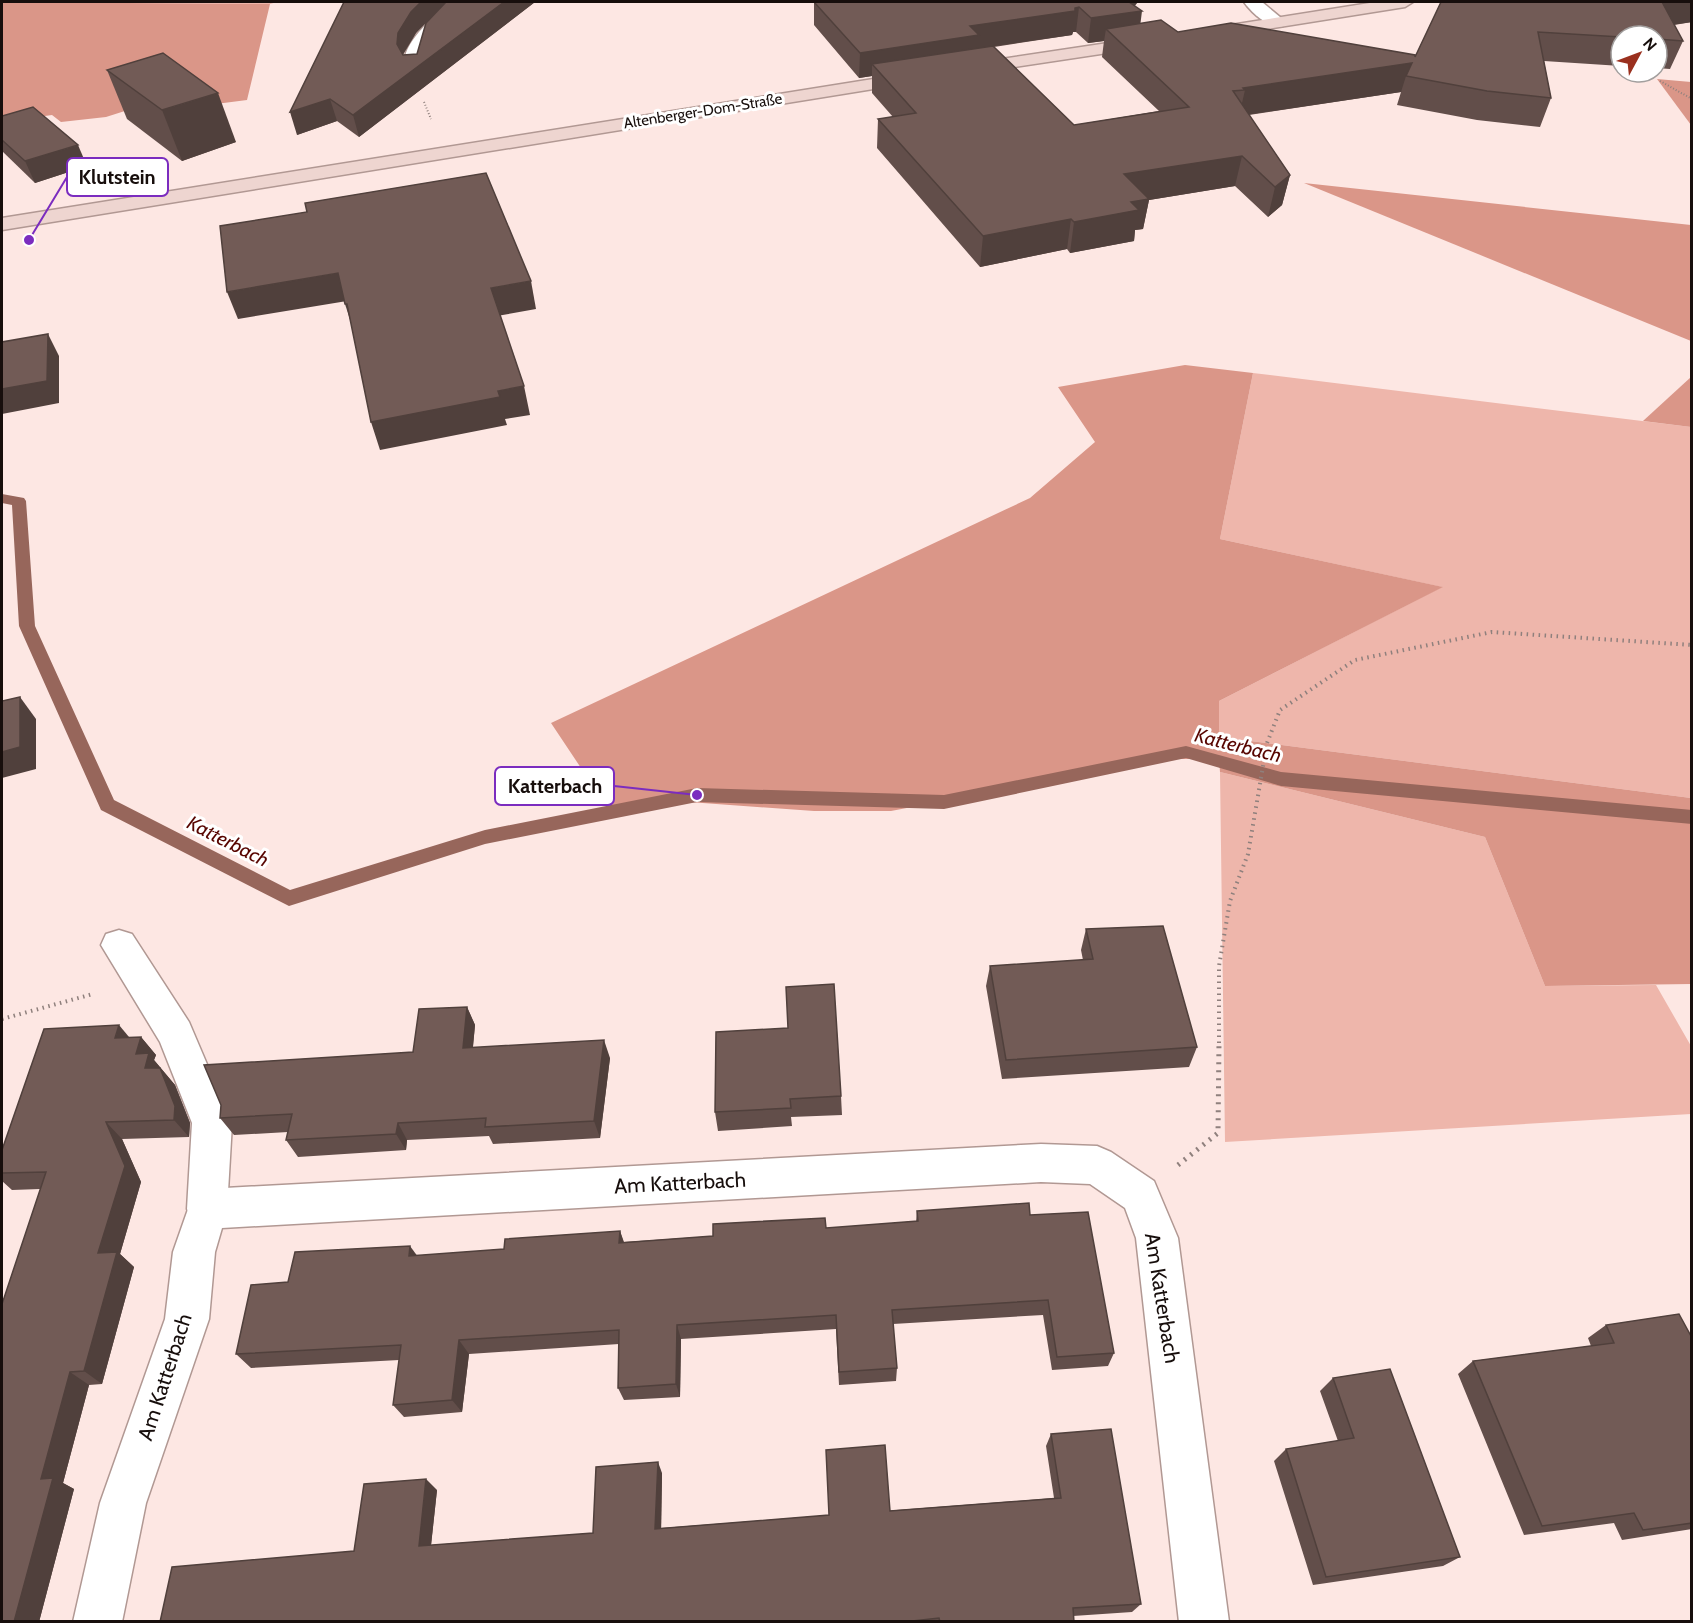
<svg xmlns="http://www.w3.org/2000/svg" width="1693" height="1623" font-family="Cabin,sans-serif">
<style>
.green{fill:#eeb6ab}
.forest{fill:#da9688}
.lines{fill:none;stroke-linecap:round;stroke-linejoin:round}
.stream{fill:#97665b;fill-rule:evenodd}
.service-casing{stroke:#b19893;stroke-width:3}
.minor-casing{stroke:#b19893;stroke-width:3}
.secondary-casing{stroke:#b19893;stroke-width:3}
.path-far2{stroke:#8f807d;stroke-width:2;stroke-dasharray:1 2;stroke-linecap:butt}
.path-far1{stroke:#8f807d;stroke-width:4;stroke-dasharray:1.5 4.5;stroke-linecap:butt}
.path{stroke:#8f807d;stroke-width:5;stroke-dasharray:2 6;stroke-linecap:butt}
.service{fill:#fff;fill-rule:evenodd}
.minor{fill:#fff;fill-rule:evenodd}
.secondary{fill:#eed5d0;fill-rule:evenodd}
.wall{fill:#624e4a;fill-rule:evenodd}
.shaded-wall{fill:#50403c}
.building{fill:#725b56;stroke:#50403c;stroke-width:1.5}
.labels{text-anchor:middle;stroke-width:6;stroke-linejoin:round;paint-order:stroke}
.far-street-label{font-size:15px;fill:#170e0c;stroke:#fff}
.water-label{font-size:20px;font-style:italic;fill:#580500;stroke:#fff}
.near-street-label{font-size:21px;fill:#170e0c;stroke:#fff}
.leader{fill:none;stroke:#7b2cbf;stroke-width:2}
.callout-dot{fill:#7b2cbf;stroke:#fff;stroke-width:2}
.callout{fill:#fff;stroke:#7b2cbf;stroke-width:2}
.callout-label{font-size:20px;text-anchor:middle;font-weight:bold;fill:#170e0c}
</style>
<rect width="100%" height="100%" fill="#fde7e3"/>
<!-- green -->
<g class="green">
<polygon points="94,2 277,2 270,4 91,3"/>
<polygon points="1253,373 1691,427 1691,798 1219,737 1219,701 1442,587 1220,539"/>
<polygon points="1220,772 1485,837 1545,986 1656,985 1691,1046 1691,1114 1225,1142"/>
</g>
<!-- forest -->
<g class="forest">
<polygon points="2,2 270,4 247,100 208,105 172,96 106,117 61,122 52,115 2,122"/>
<polygon points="1657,79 1691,82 1691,125"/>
<polygon points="1304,183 1691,225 1691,341"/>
<polygon points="1185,365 1253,373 1220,539 1443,587 1219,701 1219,737 1691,798 1691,984 1545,986 1485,837 1220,772 1219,759 1162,759 891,811 814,811 689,802 613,816 551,723 1030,498 1095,442 1058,387"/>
<polygon points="1691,377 1691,427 1643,421"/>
</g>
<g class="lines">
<!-- stream -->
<polygon class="stream" points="2,494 24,498 26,501 35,626 114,800 290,890 485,830 697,788 944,795 1186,746 1281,772 1692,810 1692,824 1281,786 1186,758 944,809 697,802 485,844 289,906 101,810 19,626 12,505 2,503"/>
<defs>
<polygon id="service" points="119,930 132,934 189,1022 232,1123 227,1209 221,1223 207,1229 193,1223 187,1209 192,1123 160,1042 101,945 106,934"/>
<g id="minor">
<path d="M449 2H466L429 43C422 55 425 68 420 74H408C392 49 435 17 449 2Z"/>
<path d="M1244 2H1262L1286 22 1283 26C1269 29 1252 13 1244 2Z"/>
<polygon points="1041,1144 1097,1146 1111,1152 1154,1181 1178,1238 1229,1622 1179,1622 1136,1238 1125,1208 1090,1184 1041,1182 222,1228 215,1252 209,1319 146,1503 122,1622 73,1622 100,1503 165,1319 173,1252 193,1195 207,1189"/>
</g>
<g id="secondary">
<polygon points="1376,2 1413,2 1405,7 1205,39 1199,38 1196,34 1199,30 1205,29"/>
<polygon points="1148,37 1154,38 1157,42 1154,46 968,74 962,73 959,69 962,65 968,64"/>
<polygon points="917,72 923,73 926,77 923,81 2,230 2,218"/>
</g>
</defs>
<!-- service casing -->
<use href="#service" class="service-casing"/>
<!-- minor casing -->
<use href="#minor" class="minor-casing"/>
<!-- secondary casing -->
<use href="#secondary" class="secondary-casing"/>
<!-- path-far2 -->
<g class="path-far2">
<polyline points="1660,81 1692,99"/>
<polyline points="424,102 431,119"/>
</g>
<!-- path-far1 -->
<g class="path-far1">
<polyline points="2,1019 93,994"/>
<polyline points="1219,1043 1219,966 1230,901 1248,854 1267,743 1280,710 1355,660 1492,632 1692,645"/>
</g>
<!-- path -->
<polyline class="path" points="1178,1165 1218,1133 1219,1042"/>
<!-- service -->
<use href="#service" class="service"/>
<!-- minor -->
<use href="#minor" class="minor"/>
<!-- secondary -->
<use href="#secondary" class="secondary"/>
</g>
<!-- wall -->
<g class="wall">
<path d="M344 2H535L359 137 337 121 297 135ZM444 4 417 54 403 55 416 33Z"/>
<path d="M814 2 1135 6 1140 23 1178 32 1415 57 1441 2 1692 22 1674 25 1683 41 1670 69 1657 68V36H1621V66L1544 61 1551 98 1540 127 1477 120 1397 105 1401 92 1249 115 1290 175 1282 205 1268 217 1235 186 1149 200 1143 229 1135 230 1134 241 1070 253 1067 249 980 267 877 148 878 119 893 117 872 93V76L859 78 814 25ZM1073 32H1076L1088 43 1104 41 1102 57 1159 111 1074 125 994 47 1072 35Z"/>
<polygon points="107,70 236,142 182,161 127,119"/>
<polygon points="2,116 87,166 35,183 2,151"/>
<polygon points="1086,929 1197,1047 1189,1067 1002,1079 986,986 990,966 1083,960 1081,950"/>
<polygon points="467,1007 475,1025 473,1047 610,1058 600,1138 493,1144 489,1136 407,1140 406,1150 298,1157 286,1140 288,1132 234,1135 220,1118 413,1052"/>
<polygon points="716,1032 841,1096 842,1115 791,1117 792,1126 718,1131 715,1112"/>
<polygon points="141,1037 156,1055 154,1060 175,1085 190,1123 189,1137 122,1139 141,1182 120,1254 134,1267 102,1384 89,1385 63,1483 74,1489 39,1622 2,1622 40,1189 12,1190 2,1181 2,1150 129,1038"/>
<polygon points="917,1211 1030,1215 1114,1353 1108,1366 1052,1370 1043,1315 893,1324 897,1368 896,1381 839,1385 836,1329 681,1339 680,1397 624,1400 618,1388 619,1344 469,1354 462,1412 404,1417 393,1405 399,1360 251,1368 236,1354 288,1282 417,1256 504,1249 620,1231 624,1242 916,1222"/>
<polygon points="1606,1325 1692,1338 1692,1529 1622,1540 1614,1523 1524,1535 1458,1374 1473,1361 1591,1346 1588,1338"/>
<polygon points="1333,1378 1460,1557 1443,1566 1313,1585 1274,1461 1286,1449 1338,1441 1320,1391"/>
<polygon points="1051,1434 1141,1604 1132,1612 1073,1616 1074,1622 160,1622 354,1551 437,1490 431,1545 593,1533 662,1473 661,1528 1054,1498 1046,1446"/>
</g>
<!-- shaded-wall -->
<g class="shaded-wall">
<polygon points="421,2 446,2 416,33 403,54 402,65 397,44 398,33 411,12"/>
<polygon points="504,2 535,2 359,137 353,115"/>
<polygon points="1124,2 1138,2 1129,13 1142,11 1139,35 1106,29 1104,41 1088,43 1091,18"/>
<polygon points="1661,2 1692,2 1692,22 1650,28"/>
<polygon points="1079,7 1076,32 1073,32 1072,35 872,64 872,76 859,78 860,53 970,26"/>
<polygon points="1412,63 1406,76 1401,92 1239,116 1245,90 1243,88"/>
<polygon points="218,93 236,142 182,161 162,110"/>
<polygon points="330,99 337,121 297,135 290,112"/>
<polygon points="78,145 87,166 35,183 25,161"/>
<polygon points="1242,156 1235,186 1149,200 1143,229 1135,230 1134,241 1070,253 1074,222 1124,174"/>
<polygon points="1290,175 1282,205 1268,217 1275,187"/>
<polygon points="1071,219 1067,249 980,267 983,236"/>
<polygon points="338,273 347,301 238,319 227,292"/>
<polygon points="531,281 536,309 497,316 491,288"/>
<polygon points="345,304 347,304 354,332"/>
<polygon points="48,334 59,356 59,403 2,414 2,389"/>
<polygon points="524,386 530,415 505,419 507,425 380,450 371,422 498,391"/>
<polygon points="20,697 36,719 36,769 2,778 2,752"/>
<polygon points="467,1007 475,1025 471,1066 463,1048"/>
<polygon points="119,1025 134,1043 115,1038"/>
<polygon points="141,1037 156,1055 154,1060 175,1085 190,1123 189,1137 174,1120 136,1054"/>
<polygon points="604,1040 610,1058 600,1138 594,1121"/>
<polygon points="106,1122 122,1139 141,1182 120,1254 134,1267 102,1384 84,1371"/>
<polygon points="398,1123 407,1140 406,1150 396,1134"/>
<polygon points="620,1231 625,1247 619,1243"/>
<polygon points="410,1246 421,1261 409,1256"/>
<polygon points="677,1325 681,1339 680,1397 676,1384"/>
<polygon points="459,1340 469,1354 462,1412 452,1400"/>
<polygon points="70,1372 89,1385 63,1483 74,1489 39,1622 14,1622 41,1479"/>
<polygon points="658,1462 662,1473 661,1539 655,1529"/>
<polygon points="426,1479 437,1490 430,1555 419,1546"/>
</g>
<!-- building -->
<g class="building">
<polygon points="344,2 421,2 411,12 398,33 397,44 403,55 417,54 426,23 446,2 504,2 353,115 330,99 290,112"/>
<polygon points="814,2 1129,2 1142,11 1091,18 1079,7 1075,8 1075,11 970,26 979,35 860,53"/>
<polygon points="1441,2 1662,2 1683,41 1657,39 1657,36 1621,36 1621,37 1538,32 1551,98 1487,91 1406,76 1412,63 1243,88 1245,90 1233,91 1290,175 1275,187 1242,156 1124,174 1149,199 1131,202 1139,210 1074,222 1071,219 983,236 878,119 916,113 872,64 993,46 1074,125 1189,107 1106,29 1161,20 1178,32 1231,23 1415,55 1415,57"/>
<polygon points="163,53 218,93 162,110 107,70"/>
<polygon points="33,107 78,145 25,161 2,140 2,116"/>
<polygon points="486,173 531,281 491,288 524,386 498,391 500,397 371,422 347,304 345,304 338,273 227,292 220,226 307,212 305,203"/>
<polygon points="48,334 47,381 2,389 2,342"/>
<polygon points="20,697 20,747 2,752 2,701"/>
<polygon points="1163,926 1197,1047 1006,1060 990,966 1093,959 1086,929"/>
<polygon points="834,984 841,1096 790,1099 791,1108 715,1112 716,1032 788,1028 786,987"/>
<polygon points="467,1007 463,1048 604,1040 594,1121 485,1127 486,1118 398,1123 396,1134 286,1140 292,1114 220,1118 221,1105 204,1065 413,1052 419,1009"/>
<polygon points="119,1025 115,1038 141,1037 136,1054 149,1053 145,1068 160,1068 175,1106 174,1120 106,1122 125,1166 98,1253 117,1252 84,1371 70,1372 41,1479 53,1478 14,1622 2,1622 2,1304 46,1172 2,1173 2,1150 44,1029"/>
<polygon points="1029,1203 1030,1215 1088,1212 1114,1353 1057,1357 1048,1300 892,1310 897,1368 839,1372 836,1315 677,1325 676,1384 618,1388 619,1330 459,1340 452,1400 393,1405 401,1345 236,1354 251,1285 288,1282 295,1252 410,1246 409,1256 504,1249 505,1239 620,1231 619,1243 713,1236 713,1224 825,1218 826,1228 918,1221 917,1211"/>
<polygon points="1679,1314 1692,1338 1692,1523 1643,1530 1634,1513 1542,1526 1473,1361 1614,1343 1606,1325"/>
<polygon points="1390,1369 1460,1557 1326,1577 1286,1449 1354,1438 1333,1378"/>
<polygon points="1111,1429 1141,1604 1073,1608 1074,1622 940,1622 939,1618 903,1622 160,1622 172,1567 354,1551 364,1484 426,1479 419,1546 593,1533 596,1467 658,1462 655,1529 829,1515 826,1450 885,1445 890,1511 1061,1498 1051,1434"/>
</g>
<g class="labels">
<!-- far-street labels -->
<g class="far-street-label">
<text transform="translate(703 111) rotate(-9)" y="5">Altenberger-Dom-Straße</text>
</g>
<!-- water labels -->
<g class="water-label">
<text transform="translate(1238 745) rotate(14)" y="7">Katterbach</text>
<text transform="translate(228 841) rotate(27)" y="7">Katterbach</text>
</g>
<!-- near-street labels -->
<g class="near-street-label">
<text transform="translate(680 1183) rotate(-3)" y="7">Am Katterbach</text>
<text transform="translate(1162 1298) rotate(81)" y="7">Am Katterbach</text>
<text transform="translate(165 1377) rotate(-72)" y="7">Am Katterbach</text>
</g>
</g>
<!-- callouts -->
<path class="leader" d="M29 240L67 177M697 795L614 786"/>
<g class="callout-dot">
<circle cx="29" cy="240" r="6"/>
<circle cx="697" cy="795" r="6"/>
</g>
<g class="callout">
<rect x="67" y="158" width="101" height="38" rx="6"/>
<rect x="495" y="767" width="119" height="38" rx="6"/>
</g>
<g class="callout-label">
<text x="117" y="184">Klutstein</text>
<text x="555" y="793">Katterbach</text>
</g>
<!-- border -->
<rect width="1693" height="1623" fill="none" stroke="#170e0c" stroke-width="6"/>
<!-- north arrow -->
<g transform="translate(1639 54) rotate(49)"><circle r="28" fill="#ffffff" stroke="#a29f9e" stroke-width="1.5"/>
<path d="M0-4.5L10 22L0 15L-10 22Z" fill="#9a301e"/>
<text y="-9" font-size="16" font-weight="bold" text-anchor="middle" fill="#170e0c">N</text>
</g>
</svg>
